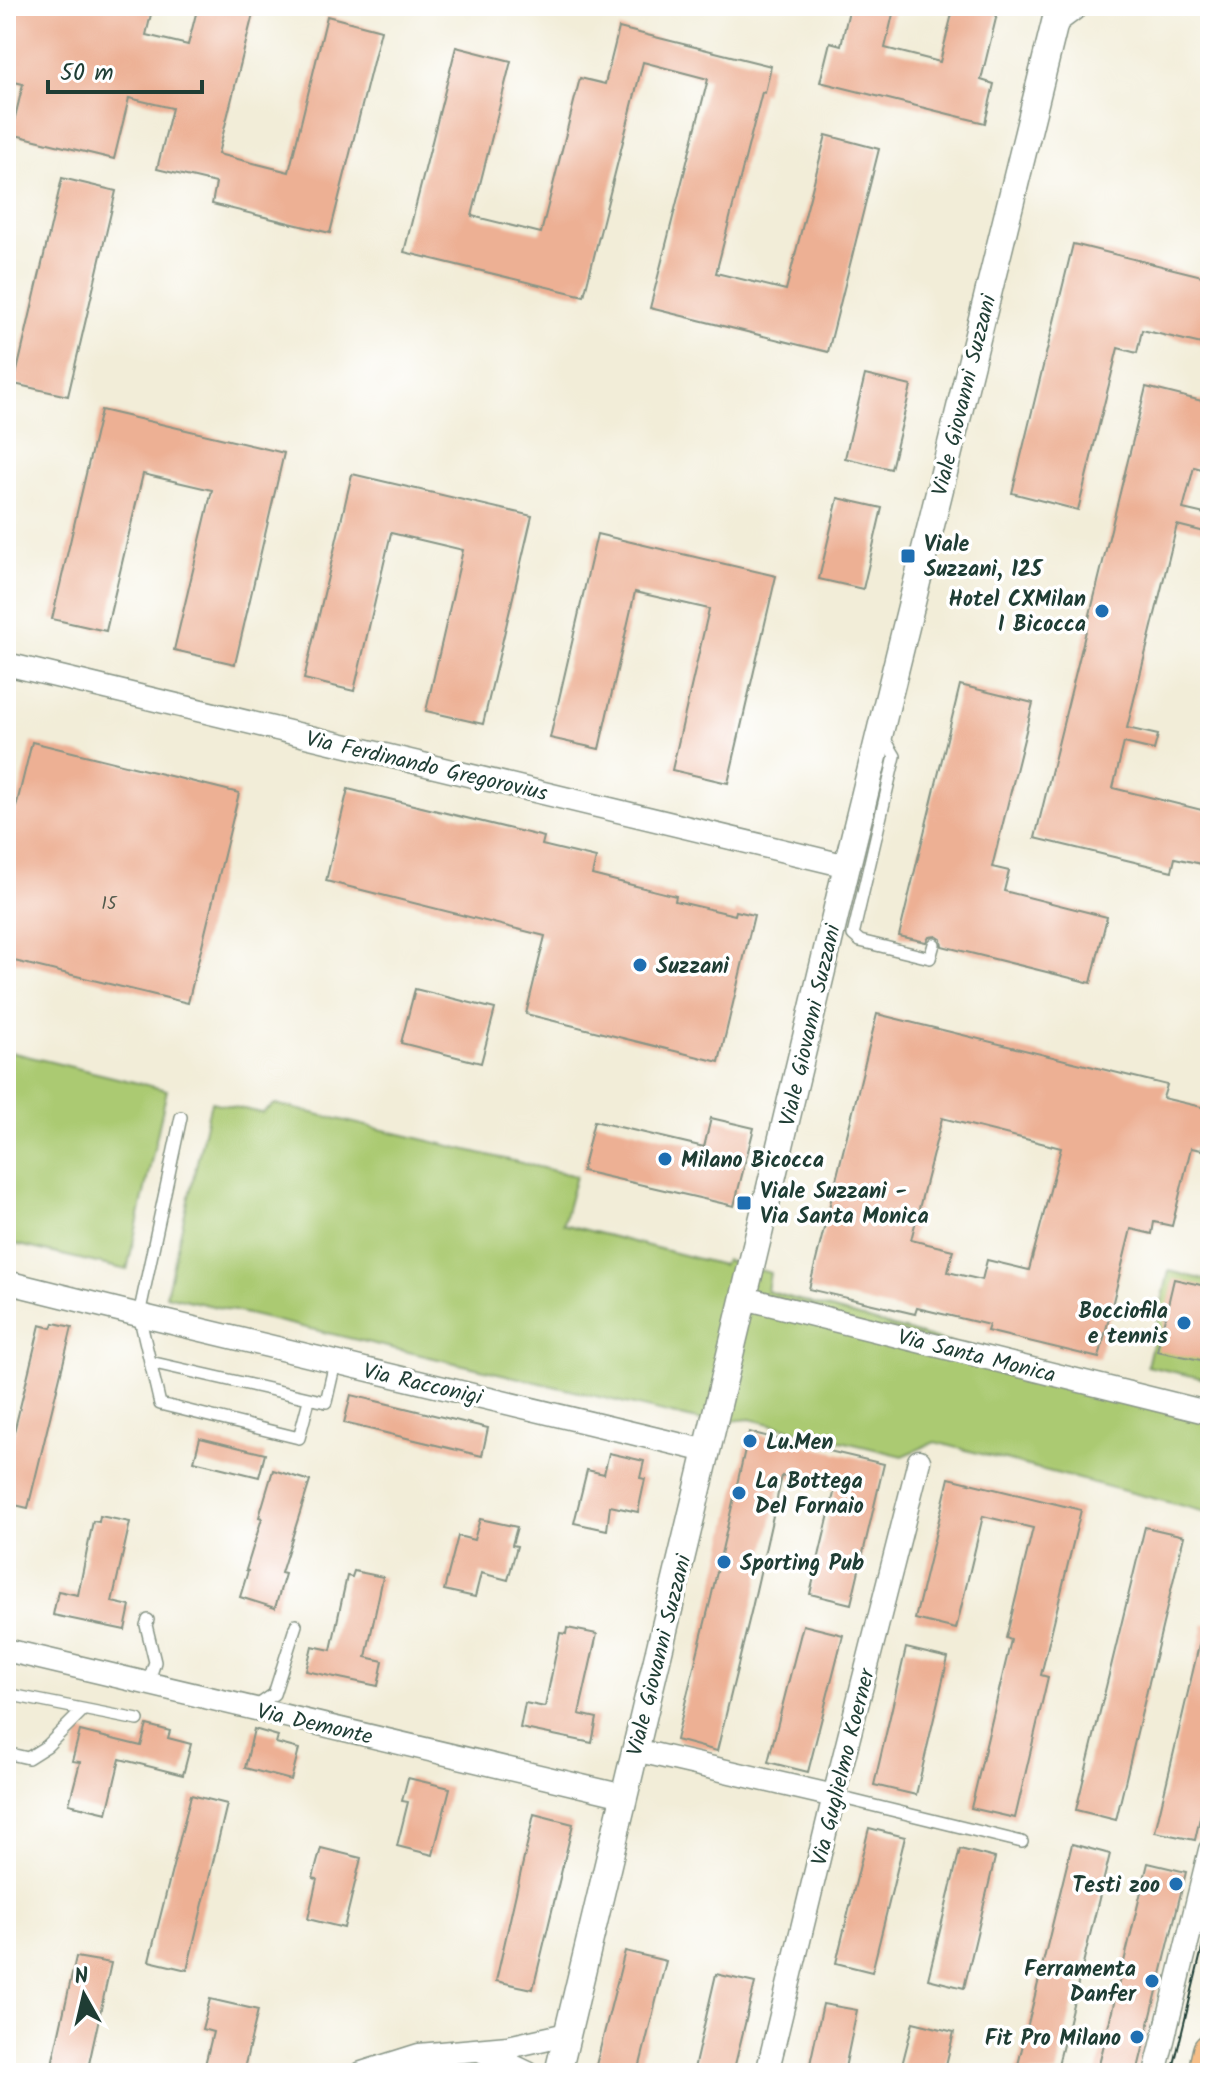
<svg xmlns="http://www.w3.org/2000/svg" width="1216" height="2079" font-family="Kalam,sans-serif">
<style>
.green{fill:#abca72;stroke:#658453;stroke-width:2}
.building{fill:#edb094;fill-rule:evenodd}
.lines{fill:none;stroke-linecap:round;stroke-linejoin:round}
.service-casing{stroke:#889586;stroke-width:14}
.minor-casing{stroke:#889586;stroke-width:25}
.tertiary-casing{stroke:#889586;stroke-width:29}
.primary-casing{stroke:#889586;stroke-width:37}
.service{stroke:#fff;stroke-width:11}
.minor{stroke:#fff;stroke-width:22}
.tertiary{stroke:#fff;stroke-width:26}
.primary{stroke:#f6be87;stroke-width:34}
.tram{stroke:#1f3d34;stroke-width:2}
.poi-dot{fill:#1f6fb2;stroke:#fff;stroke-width:3}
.labels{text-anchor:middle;stroke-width:7;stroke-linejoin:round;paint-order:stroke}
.number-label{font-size:18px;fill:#525a4c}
.street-label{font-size:22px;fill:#1f3d34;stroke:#fff}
.poi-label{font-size:22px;font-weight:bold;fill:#1f3d34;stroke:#fff;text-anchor:start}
</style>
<rect width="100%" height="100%" fill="#fff"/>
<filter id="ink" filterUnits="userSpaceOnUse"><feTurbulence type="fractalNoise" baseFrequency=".0125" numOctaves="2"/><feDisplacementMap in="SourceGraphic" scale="16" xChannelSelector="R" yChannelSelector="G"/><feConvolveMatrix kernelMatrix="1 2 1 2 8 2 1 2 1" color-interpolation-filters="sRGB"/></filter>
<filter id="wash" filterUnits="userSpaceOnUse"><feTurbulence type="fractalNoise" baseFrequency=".006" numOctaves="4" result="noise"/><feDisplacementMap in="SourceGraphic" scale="32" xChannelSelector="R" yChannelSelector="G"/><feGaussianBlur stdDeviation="1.8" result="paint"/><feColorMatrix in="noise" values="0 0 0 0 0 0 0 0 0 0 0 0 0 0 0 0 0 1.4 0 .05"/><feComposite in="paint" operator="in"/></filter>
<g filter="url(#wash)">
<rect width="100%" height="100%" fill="#f2edd8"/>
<!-- green -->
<g class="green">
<polygon points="6,1051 167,1090 127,1270 6,1242"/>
<polygon points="211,1102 262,1113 275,1104 576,1176 563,1224 722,1265 725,1260 770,1273 767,1291 1210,1417 1210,1513 935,1442 903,1456 750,1419 710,1423 166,1295"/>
<polygon points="1169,1271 1210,1281 1210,1380 1147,1366"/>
</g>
<g id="blocks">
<!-- building -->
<g class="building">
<polygon points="6,6 153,6 146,35 188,45 198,6 255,6 218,154 289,172 327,16 381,30 330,233 212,204 216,183 157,169 172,108 129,98 114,159 11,134 23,84 6,80"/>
<polygon points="850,6 863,6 893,14 885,48 940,62 954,6 999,6 981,80 994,84 985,123 820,82 830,42 841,45"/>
<polygon points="619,28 771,66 765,93 762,92 716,273 786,290 826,135 879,149 828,352 650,308 708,79 643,62 584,296 404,252 456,47 511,61 472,216 541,233 580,78 605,84"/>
<polygon points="62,178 116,191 68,396 14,384"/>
<polygon points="1073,244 1210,278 1210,346 1142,330 1137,353 1118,348 1078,510 1012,493"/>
<polygon points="865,375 911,386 891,469 845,458"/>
<polygon points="1146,387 1210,403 1210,471 1194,467 1183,509 1209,515 1205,532 1177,525 1127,728 1158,735 1154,750 1124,743 1113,788 1210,812 1210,866 1175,858 1172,871 1035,838"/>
<polygon points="101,410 284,453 235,664 174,650 212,490 143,474 106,631 52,619"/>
<polygon points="352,474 532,516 483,724 426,711 463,550 391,533 354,691 304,679"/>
<polygon points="838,498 882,508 863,589 819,579"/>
<polygon points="597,534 776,576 728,783 672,770 709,609 635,592 599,749 550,738"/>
<polygon points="960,685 1033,703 992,867 1009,871 1004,891 1107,917 1091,983 942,946 941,939 936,936 929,937 926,942 899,936"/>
<polygon points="32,742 239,793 188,1003 6,959 6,848"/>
<polygon points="348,789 544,837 542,845 596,858 592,875 676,896 675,901 735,915 736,911 754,915 719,1062 526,1014 545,936 326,881"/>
<polygon points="415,989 495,1009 481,1063 401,1043"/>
<path d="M877 1014 1167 1085 1163 1098 1210 1109 1202 1150 1191 1148 1172 1226 1154 1222 1152 1234 1131 1229 1099 1358 987 1331 989 1325 917 1308 915 1314 809 1289ZM942 1118 1061 1148 1029 1270 987 1260 982 1280 948 1272 953 1250 911 1240Z"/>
<polygon points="711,1118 754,1128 734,1206 582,1171 594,1121 704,1147"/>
<polygon points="1174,1279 1210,1287 1210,1362 1157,1351"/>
<polygon points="54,1323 72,1327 28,1508 6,1503 6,1465 40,1325 52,1328"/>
<polygon points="351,1395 488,1428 482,1456 344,1423"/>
<polygon points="749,1432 884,1464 851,1604 810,1594 835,1489 782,1476 752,1608 717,1751 676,1740 711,1598"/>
<polygon points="200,1438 265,1454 259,1477 194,1461"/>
<polygon points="609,1453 644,1461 640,1478 645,1479 638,1512 610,1506 607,1530 574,1523 587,1470 604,1474"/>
<polygon points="273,1470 310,1481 281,1573 285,1574 275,1608 240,1597 248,1571 246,1570 262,1518 259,1517"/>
<polygon points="949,1478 1081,1510 1041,1675 1048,1677 1015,1818 971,1808 1011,1640 1006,1638 1033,1528 983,1516 956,1629 915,1619"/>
<polygon points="100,1516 130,1522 112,1602 130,1606 125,1630 53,1615 58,1591 78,1595 93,1521 99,1522"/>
<polygon points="480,1519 517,1527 512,1545 517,1546 508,1580 481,1573 475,1597 444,1590 458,1536 474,1540"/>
<polygon points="1145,1527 1184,1536 1116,1820 1076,1810"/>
<polygon points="354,1571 383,1577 366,1657 383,1661 378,1686 306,1671 312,1646 331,1650 347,1576 352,1577"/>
<polygon points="1204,1624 1210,1624 1210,1773 1195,1840 1155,1832"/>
<polygon points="803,1625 843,1635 808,1772 768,1762"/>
<polygon points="567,1628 597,1634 579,1714 597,1718 592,1743 520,1728 525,1703 545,1707 560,1633 566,1634"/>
<polygon points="906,1648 948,1658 916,1795 874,1785"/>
<polygon points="147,1725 170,1731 168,1738 191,1744 183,1775 120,1759 107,1813 69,1804 80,1762 72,1761 80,1731 141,1746"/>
<polygon points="254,1729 278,1736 276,1743 299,1749 291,1780 245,1768"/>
<polygon points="408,1778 450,1788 433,1855 397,1846 408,1802 402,1801"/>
<polygon points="191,1795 227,1804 187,1970 149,1961"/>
<polygon points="534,1814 573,1824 533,1989 496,1981"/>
<polygon points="869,1828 905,1837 872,1972 836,1963"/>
<polygon points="1072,1844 1110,1854 1056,2073 1016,2073"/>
<polygon points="321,1848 361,1858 344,1928 308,1919 317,1879 313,1878"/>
<polygon points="960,1849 995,1858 964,1988 928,1979"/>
<polygon points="1148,1863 1186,1872 1137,2073 1097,2073"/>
<polygon points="625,1951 666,1961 638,2073 594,2073"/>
<polygon points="76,1957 111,1963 87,2073 50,2073"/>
<polygon points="716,1974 755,1983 733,2073 693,2073"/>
<polygon points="210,1999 258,2010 243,2073 222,2073 204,2069 213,2032 202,2029"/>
<polygon points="823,2004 857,2010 844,2073 808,2073"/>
<polygon points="913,2022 954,2032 944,2073 900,2073"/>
</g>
</g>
</g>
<g filter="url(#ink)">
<use href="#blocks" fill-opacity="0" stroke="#889586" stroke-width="2"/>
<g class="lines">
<defs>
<g id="service">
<polyline points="883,736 895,756 853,935 860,941 930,958 934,944"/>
<polyline points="181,1117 139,1315 160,1404 299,1438 309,1400"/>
<polyline points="150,1362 326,1402 335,1363"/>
<polyline points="148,1620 146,1625 155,1662 148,1683"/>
<polyline points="6,1694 138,1720"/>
<polyline points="254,1708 274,1694 296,1625"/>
<polyline points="6,1753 28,1758 47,1746 83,1710"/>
<polyline points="834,1796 1022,1842"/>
</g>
<g id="minor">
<polyline points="1054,24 1078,6"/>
<polyline points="6,664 847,866"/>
<polyline points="6,1282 139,1315 707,1451"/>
<polyline points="744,1298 1210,1413"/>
<polyline points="6,1650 624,1796"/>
<polyline points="635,1750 834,1796"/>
<polyline points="482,2051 528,2073"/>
<polyline points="362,2073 419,2055 508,2047 567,2034"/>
<polyline points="767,2073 834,1796 919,1461"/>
<polyline points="1155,2073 1210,1850"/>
</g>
<polyline id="tertiary" points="558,2073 847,866 1059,6"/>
<polyline id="primary" points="1205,2073 1210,2051"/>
</defs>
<!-- service casing -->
<use href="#service" class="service-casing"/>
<!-- minor casing -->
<use href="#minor" class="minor-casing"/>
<!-- tertiary casing -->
<use href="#tertiary" class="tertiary-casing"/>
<!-- primary casing -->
<use href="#primary" class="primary-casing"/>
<!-- service -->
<use href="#service" class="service"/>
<!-- minor -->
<use href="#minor" class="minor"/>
<!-- tertiary -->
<use href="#tertiary" class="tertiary"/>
<!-- primary -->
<use href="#primary" class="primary"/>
<!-- tram -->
<polyline class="tram" points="1172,2073 1210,1916"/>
</g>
</g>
<!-- markers -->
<g class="poi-dot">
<rect x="900" y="548" width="16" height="16" rx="4"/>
<circle cx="1102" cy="611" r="8"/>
<circle cx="640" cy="965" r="8"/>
<circle cx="665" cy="1159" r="8"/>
<rect x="736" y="1195" width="16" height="16" rx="4"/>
<circle cx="1184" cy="1323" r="8"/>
<circle cx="750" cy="1441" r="8"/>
<circle cx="739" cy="1493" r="8"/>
<circle cx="724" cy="1562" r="8"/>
<circle cx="1176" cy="1884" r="8"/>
<circle cx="1152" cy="1981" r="8"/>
<circle cx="1137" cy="2037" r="8"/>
</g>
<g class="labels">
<!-- number labels -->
<g class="number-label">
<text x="109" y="909">15</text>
</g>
<!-- street labels -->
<g class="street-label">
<text transform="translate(963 395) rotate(-76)" y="8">Viale Giovanni Suzzani</text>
<text transform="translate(427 765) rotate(13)" y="8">Via Ferdinando Gregorovius</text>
<text transform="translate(809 1025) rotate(-77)" y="8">Viale Giovanni Suzzani</text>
<text transform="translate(977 1355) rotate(14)" y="8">Via Santa Monica</text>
<text transform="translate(423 1383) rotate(13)" y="8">Via Racconigi</text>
<text transform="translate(658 1655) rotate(-76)" y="8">Viale Giovanni Suzzani</text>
<text transform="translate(315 1723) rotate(13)" y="8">Via Demonte</text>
<text transform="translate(842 1767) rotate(-76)" y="8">Via Guglielmo Koerner</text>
</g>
<!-- poi labels -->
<g class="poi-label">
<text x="924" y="551">Viale<tspan x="924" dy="25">Suzzani, 125</tspan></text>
<text x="1086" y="606" text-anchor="end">Hotel CXMilan<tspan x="1086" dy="25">I Bicocca</tspan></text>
<text x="656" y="973">Suzzani</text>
<text x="681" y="1167">Milano Bicocca</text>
<text x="760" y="1198">Viale Suzzani -<tspan x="760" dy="25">Via Santa Monica</tspan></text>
<text x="1168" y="1318" text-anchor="end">Bocciofila<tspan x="1168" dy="25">e tennis</tspan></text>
<text x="766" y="1449">Lu.Men</text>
<text x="755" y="1488">La Bottega<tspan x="755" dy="25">Del Fornaio</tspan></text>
<text x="740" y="1570">Sporting Pub</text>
<text x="1160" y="1892" text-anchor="end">Testi zoo</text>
<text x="1136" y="1976" text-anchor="end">Ferramenta<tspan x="1136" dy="25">Danfer</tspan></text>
<text x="1121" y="2045" text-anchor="end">Fit Pro Milano</text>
</g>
</g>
<!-- margin -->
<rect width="1216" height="2079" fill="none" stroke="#fff" stroke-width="32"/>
<!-- north arrow -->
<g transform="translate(84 1995) rotate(352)" stroke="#ffffff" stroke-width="6" paint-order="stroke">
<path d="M0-6L14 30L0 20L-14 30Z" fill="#1f3d34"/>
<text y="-12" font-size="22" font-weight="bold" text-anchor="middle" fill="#1f3d34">N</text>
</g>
<!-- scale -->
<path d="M48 80v12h154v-12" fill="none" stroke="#1f3d34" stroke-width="4"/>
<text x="60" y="80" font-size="24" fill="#1f3d34" stroke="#ffffff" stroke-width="6" paint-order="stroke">50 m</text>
</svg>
